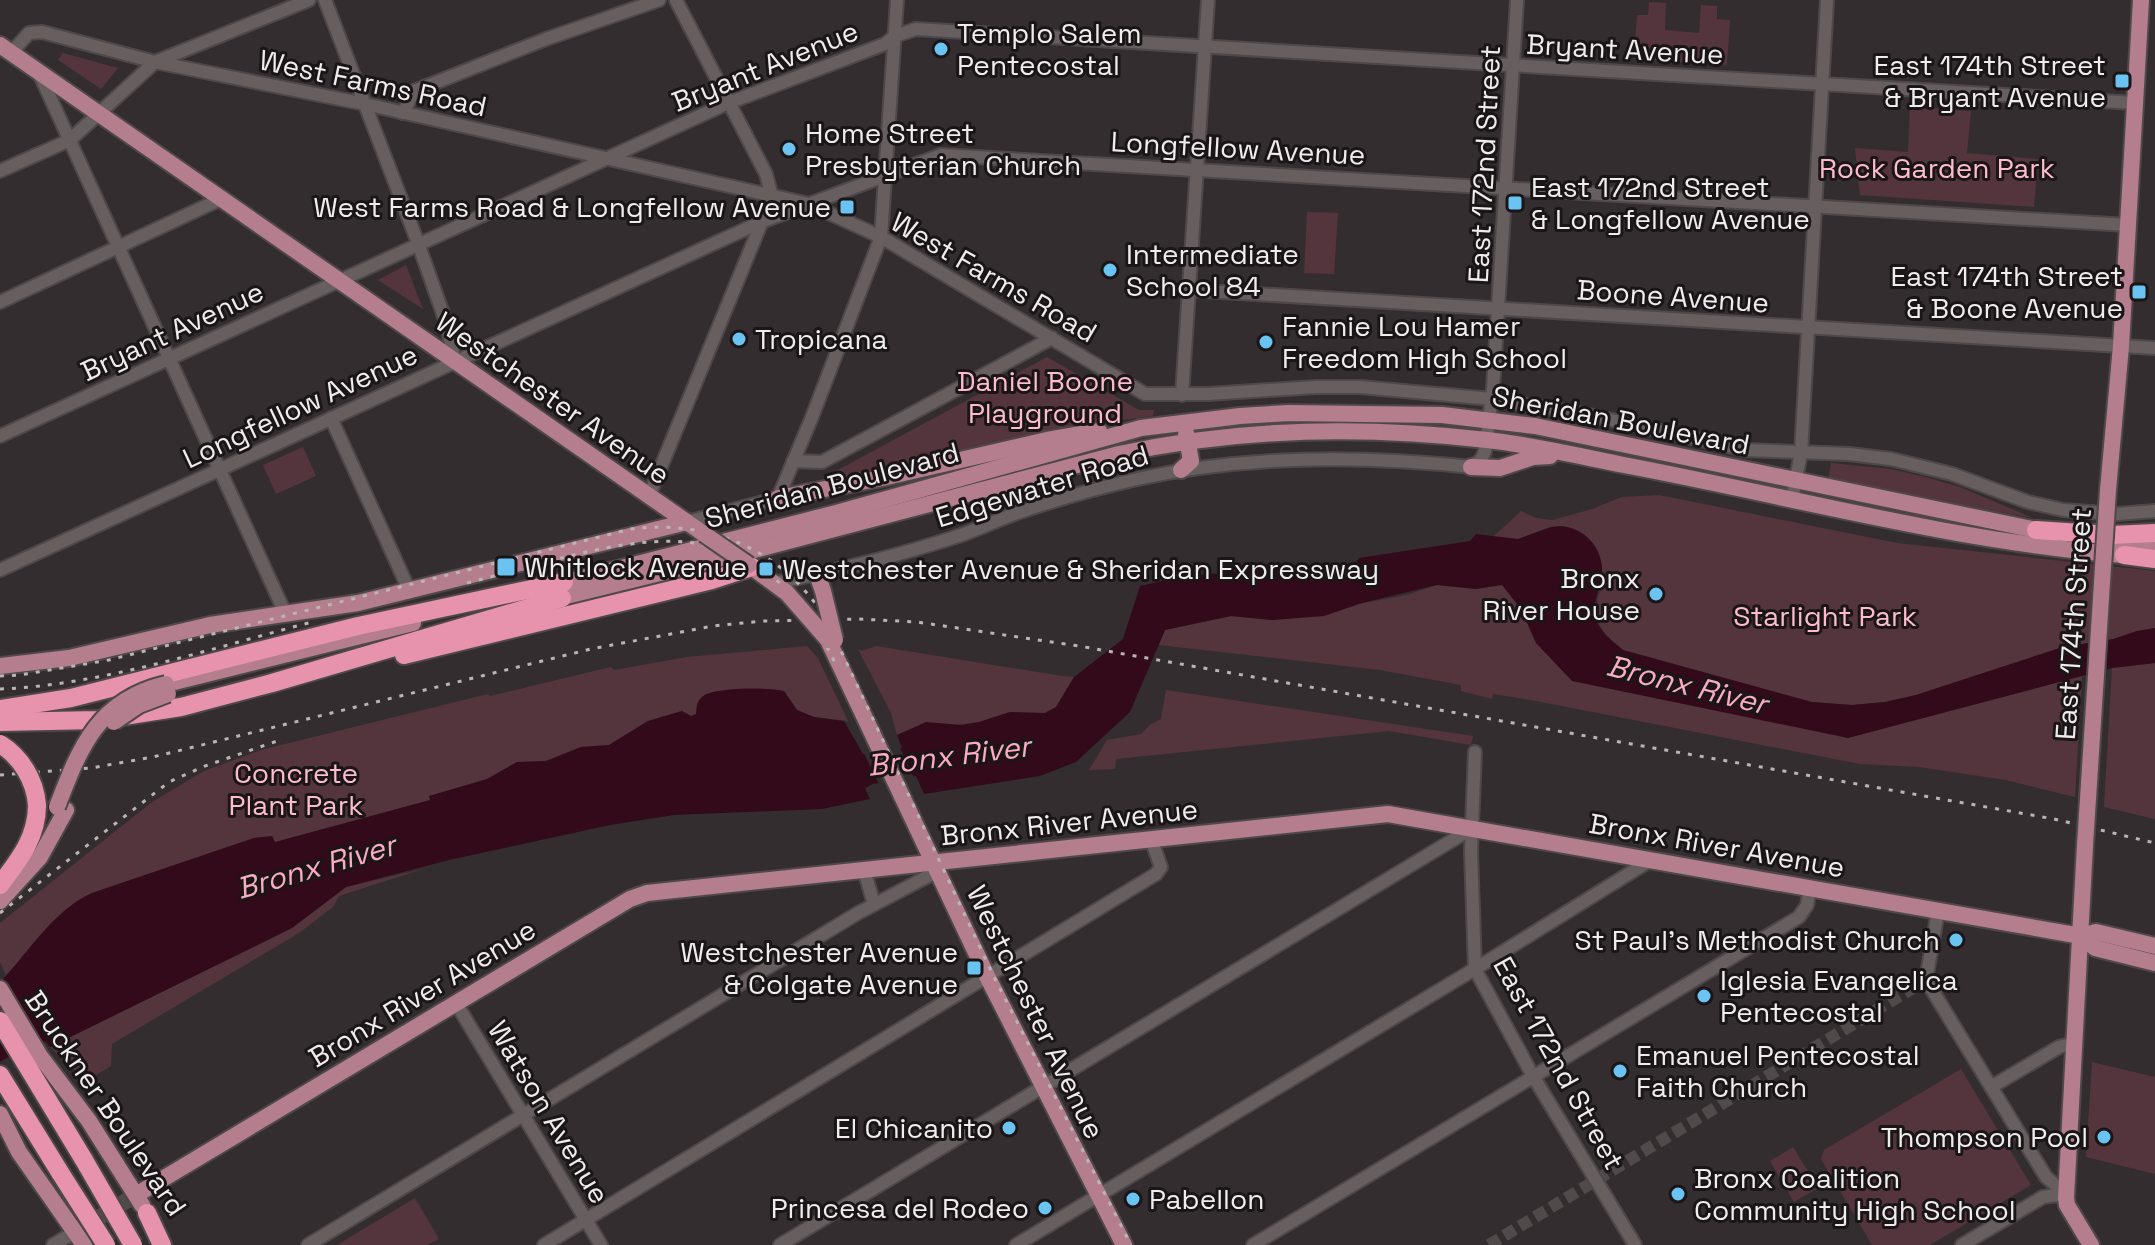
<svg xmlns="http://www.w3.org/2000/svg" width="2155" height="1245" font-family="'Space Grotesk',sans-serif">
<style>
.green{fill:#54353e}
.water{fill:#330a1a}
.pier{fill:#342d2f}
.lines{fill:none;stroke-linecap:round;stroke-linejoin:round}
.minor-tunnel{stroke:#504a4b;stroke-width:12;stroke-dasharray:12 6;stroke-linecap:butt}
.major-tunnel{stroke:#504a4b;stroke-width:16;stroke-dasharray:16 8;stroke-linecap:butt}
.minor-casing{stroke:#4f484a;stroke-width:16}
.major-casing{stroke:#4f484a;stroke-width:20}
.highway-casing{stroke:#4f484a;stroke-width:22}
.minor{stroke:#675e60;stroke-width:12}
.major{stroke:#b47e8e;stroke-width:16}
.highway{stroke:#e793ad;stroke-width:18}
.rail{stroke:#bab4b5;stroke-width:3;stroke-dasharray:4 8;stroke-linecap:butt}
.major-bridge-casing{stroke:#4f484a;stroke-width:20;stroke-linecap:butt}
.highway-bridge-casing{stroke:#4f484a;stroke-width:22;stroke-linecap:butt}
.major-bridge{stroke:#b47e8e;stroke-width:16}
.highway-bridge{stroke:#e793ad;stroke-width:18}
.poi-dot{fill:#6ac3f1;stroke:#1a1617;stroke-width:3}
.labels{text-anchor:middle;stroke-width:6;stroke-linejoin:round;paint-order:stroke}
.poi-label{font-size:28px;fill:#f0ebec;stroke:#1a1617;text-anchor:start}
.street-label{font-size:28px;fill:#f0ebec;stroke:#1a1617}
.park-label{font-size:28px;fill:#fcbbce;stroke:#1a1617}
.water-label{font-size:30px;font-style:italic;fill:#faaac2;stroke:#1a1617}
</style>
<rect width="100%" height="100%" fill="#342d2f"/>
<!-- green -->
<g class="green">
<polygon points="1649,2 1666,3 1665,30 1699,33 1701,5 1717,6 1717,19 1730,20 1727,65 1634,59 1637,15 1648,15"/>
<polygon points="63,53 118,68 101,89 58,60"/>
<polygon points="1910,107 1971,111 1967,153 2038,159 2034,207 1860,195 1855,148 1908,152"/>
<polygon points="1307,212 1338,213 1334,274 1304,273"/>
<polygon points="406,265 423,309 378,280"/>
<polygon points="1047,357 1139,410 1154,410 1153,416 1077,426 859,475 823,478"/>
<polygon points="303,447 316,476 276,494 263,465"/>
<polygon points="1831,463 1891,469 1925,477 1960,487 2033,518 1828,481"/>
<path d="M1659 495 1897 543 2155 571V628L2137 631 2113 639 2063 647 1916 695 1885 702 1852 705 1812 702 1623 650C1577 614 1605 606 1601 562L1562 526 1551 527 1518 539 1493 537 1521 511 1536 518 1553 520 1592 509 1622 497Z"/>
<polygon points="1502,584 1521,609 1536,643 1847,738 2082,676 2075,797 2006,780 1919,767 1860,764 1531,700 1493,694 1492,699 1461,691 1461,685 1380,670 1159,645 1165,630 1231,616 1273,620 1406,595 1437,585 1476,589"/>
<path d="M807 646 818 658 848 721 814 717 797 710 784 691 733 690 705 694 696 714 691 716 682 711 648 721 609 745 581 747 546 761 517 762 487 779 430 800 274 843 272 836 254 838 92 893C54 910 36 947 6 975L0 962V923L152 802 204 771 261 750 488 694 490 696 611 667 614 670 687 657Z"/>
<polygon points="876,646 1062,676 1074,677 1056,707 1045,713 1010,712 979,722 904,732 897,735 891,713 858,649 862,651"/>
<polygon points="2155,663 2155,819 2104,807 2112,668"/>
<polygon points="1166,690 1473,736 1471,745 1389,731 1116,759 1115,769 1089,770 1107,740 1141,734 1150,725 1161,719"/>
<polygon points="423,869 339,896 333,907 299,933 112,1044 111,1066 86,1081 50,1047 292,928 346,887"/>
<polygon points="2092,1062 2155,1077 2155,1174 2086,1157"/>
<polygon points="1961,1069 2031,1185 1930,1245 1872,1245 1821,1159 1824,1150"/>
<polygon points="1793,1147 1818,1188 1794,1202 1770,1161"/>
<polygon points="415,1198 439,1239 427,1245 337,1245"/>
</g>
<!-- water -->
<path class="water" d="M1562 526C1588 529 1607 553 1601 580 1599 591 1592 605 1595 617 1599 631 1612 641 1623 650L1812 702 1852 705 1885 702 1916 695 2063 647 2113 639 2137 631 2155 628V663L2112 668 1848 738 1572 681 1536 643 1521 609 1502 585 1476 589 1437 585 1362 603 1324 616 1273 620 1231 616 1165 630 1130 712 1076 762 1040 776 924 794 916 776 873 784 865 788 870 799 822 809 674 815 610 825 449 860 346 887 292 928 50 1047 45 1041 43 1043 35 1031 5 1048 10 1056 0 1062V998L11 991 3 979C31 949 54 910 92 893L254 838 272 836 275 842 430 800 429 796 487 779 517 762 546 761 581 747 609 745 648 721 682 711 691 716 696 714C697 707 696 702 702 697 713 687 769 687 784 691L797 710 814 717 844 721 863 754 902 748 897 735 926 722 962 725 979 722 1010 712 1045 713 1056 707 1074 677 1123 639 1140 586 1180 577 1295 566 1349 572 1359 558 1470 541 1476 534 1518 539 1551 527Z"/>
<!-- pier -->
<polygon class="pier" points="899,746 914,778 879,784 863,751"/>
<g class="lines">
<!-- minor-tunnel -->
<polyline class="minor-tunnel" points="1489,1245 1926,980"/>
<!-- major-tunnel -->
<polyline class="major-tunnel" points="75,1232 136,1195"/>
<defs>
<g id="minor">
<polyline points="325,0 418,243 447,325 455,362"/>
<polyline points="11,53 29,33 42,32 155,62 365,104 809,204 881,237 1145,394 1208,394 1316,387 1360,387 1492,399 1589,415 1746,450 1849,454 1891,459 1952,474 2028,502 2063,510 2117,514 2155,511"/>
<polyline points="39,73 286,615"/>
<polyline points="403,113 414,91 546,39 659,0"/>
<polyline points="0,171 70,140 155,62 309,0"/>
<polyline points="1189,290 2155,348"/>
<polyline points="0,302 221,199"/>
<polyline points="1182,395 1208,0"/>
<polyline points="331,418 410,592"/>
<polyline points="0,436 728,103 885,44 895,36 916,29 2135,103"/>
<polyline points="793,461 822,462 1052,338"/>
<polyline points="649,496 772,197 766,174 676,0"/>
<polyline points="1792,499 1801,453 1827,0"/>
<polyline points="687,522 778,498 812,417 881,237 897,0"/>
<polyline points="0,570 761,222 941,155 2128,225"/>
<path d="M775 583C834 571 894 557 952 538 975 531 997 520 1020 512 1058 499 1098 488 1137 479 1247 455 1360 455 1471 467L1481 460 1485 451 1493 389 1517 0"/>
<polyline points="1475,752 1471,851 1475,969 1533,1076 1635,1245"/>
<polyline points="864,870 874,904"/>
<polyline points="1938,911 1926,980 2046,1177 2066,1194"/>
<polyline points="456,1003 601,1245"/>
<polyline points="1991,1087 2059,1047 2075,1043"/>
<polyline points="53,1245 75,1232"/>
<polyline points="308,1245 858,913 938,871"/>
<polyline points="544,1245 1156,874 1161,867 1151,839"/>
<polyline points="780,1245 1471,829"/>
<polyline points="1016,1245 1488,961 1651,860"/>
<polyline points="1253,1245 1799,917 1807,905 1810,888"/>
<polyline points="1962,1245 2043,1197 2066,1194"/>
</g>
<g id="major">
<polyline points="0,45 704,534"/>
<polyline points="1471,467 1500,468 1533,457 1550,456"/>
<polyline points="1181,470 1191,461 1186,433"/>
<polyline points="2108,490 2121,346 2141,0"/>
<polyline points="778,498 882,478 1047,440 1099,431"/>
<polyline points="2105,541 2155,546"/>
<polyline points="749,565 787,593"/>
<polyline points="817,574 823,591"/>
<polyline points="555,585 836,513 1141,428 1240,416 1288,413 1442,415 1535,426 2046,532"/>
<path d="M550 600 762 548 1119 454C1239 428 1366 426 1487 440 1533 445 1579 456 1624 465 1794 497 1963 544 2136 556"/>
<polyline points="828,640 988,978 1124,1245"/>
<polyline points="0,666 69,658 210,625 358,603 687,522"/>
<polyline points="166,684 413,623"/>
<polyline points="2085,845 2066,1198 2067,1205 2091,1245"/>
<polyline points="0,901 40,857 66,810"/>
<polyline points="2081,936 2095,948 2155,963"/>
<polyline points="0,989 40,1056 89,1121 142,1205"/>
<polyline points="0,1114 19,1152 84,1245"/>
<polyline points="136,1195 630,899 647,893 1388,814 2081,936 2096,932 2155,946"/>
</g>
<g id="highway">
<polyline points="2036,530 2111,535 2155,533"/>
<polyline points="2124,555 2155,559"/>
<polyline points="404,655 712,580 752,567"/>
<polyline points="0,709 71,698 358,626 564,582"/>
<polyline points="0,722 98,720 181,707 272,683 562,598"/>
<path d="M0 885C19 860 37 838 37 805"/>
<polyline points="0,1021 84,1160"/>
<polyline points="0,1075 61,1174"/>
<polyline points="147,1213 162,1245"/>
</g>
</defs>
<!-- minor casing -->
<use href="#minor" class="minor-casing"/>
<!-- major casing -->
<use href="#major" class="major-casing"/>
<!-- highway casing -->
<use href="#highway" class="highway-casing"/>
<!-- minor -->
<use href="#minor" class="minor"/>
<!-- major -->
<use href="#major" class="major"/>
<!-- highway -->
<use href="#highway" class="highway"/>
<!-- rail -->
<g class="rail">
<path d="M467 583C619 545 751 483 836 665"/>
<path d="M0 676 20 675 109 660 631 529C712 519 785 551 827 621L993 975 1131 1245"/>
<path d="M0 689C104 685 215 647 316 621"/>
<polyline points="0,775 91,768 153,757 591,649 713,626 763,621 859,619 917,622 1079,646 2054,819 2155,843"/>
<polyline points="0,913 169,782 205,766 280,740"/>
</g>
<defs>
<g id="major-bridge">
<polyline points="704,534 749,565"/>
<polyline points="823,591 835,640"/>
<polyline points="787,593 828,640"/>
<polyline points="114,722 139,705 168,694"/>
<path d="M57 807C80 747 98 700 166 684"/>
<polyline points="2085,845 2108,490"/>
</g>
<g id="highway-bridge">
<path d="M0 744C21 757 35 780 37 805"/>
<polyline points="84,1160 133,1245"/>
<polyline points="61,1174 106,1245"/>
</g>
</defs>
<!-- major-bridge casing -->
<use href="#major-bridge" class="major-bridge-casing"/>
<!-- highway-bridge casing -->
<use href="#highway-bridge" class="highway-bridge-casing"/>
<!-- major-bridge -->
<use href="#major-bridge" class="major-bridge"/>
<!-- highway-bridge -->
<use href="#highway-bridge" class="highway-bridge"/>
</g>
<!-- markers -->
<g class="poi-dot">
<circle cx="941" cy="49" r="8"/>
<rect x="2114" y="73" width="16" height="16" rx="4"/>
<circle cx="789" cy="149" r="8"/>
<rect x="1507" y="195" width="16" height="16" rx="4"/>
<rect x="839" y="199" width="16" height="16" rx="4"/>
<circle cx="1110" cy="270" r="8"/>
<rect x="2131" y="284" width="16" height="16" rx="4"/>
<circle cx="739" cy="339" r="8"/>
<circle cx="1266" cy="342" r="8"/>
<rect x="496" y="557" width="20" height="20" rx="4"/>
<rect x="758" y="561" width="16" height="16" rx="4"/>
<circle cx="1656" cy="594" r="8"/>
<circle cx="1956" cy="940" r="8"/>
<rect x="966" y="960" width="16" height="16" rx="4"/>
<circle cx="1704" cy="996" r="8"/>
<circle cx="1620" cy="1071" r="8"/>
<circle cx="1009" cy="1128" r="8"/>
<circle cx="2104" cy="1137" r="8"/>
<circle cx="1678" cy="1194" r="8"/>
<circle cx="1133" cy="1199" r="8"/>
<circle cx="1045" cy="1208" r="8"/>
</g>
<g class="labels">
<!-- poi labels -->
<g class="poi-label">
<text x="957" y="43">Templo Salem<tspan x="957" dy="32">Pentecostal</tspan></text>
<text x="2106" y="75" text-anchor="end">East 174th Street<tspan x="2106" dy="32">&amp; Bryant Avenue</tspan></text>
<text x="805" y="143">Home Street<tspan x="805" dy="32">Presbyterian Church</tspan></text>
<text x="1531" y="197">East 172nd Street<tspan x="1531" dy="32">&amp; Longfellow Avenue</tspan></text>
<text x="831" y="217" text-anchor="end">West Farms Road &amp; Longfellow Avenue</text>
<text x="1126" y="264">Intermediate<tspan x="1126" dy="32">School 84</tspan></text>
<text x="2123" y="286" text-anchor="end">East 174th Street<tspan x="2123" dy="32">&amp; Boone Avenue</tspan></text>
<text x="1282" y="336">Fannie Lou Hamer<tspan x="1282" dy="32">Freedom High School</tspan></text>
<text x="755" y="349">Tropicana</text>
<text x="524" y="577">Whitlock Avenue</text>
<text x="782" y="579">Westchester Avenue &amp; Sheridan Expressway</text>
<text x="1640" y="588" text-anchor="end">Bronx<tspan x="1640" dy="32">River House</tspan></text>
<text x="1940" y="950" text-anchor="end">St Paul's Methodist Church</text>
<text x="958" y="962" text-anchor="end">Westchester Avenue<tspan x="958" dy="32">&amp; Colgate Avenue</tspan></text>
<text x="1720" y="990">Iglesia Evangelica<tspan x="1720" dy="32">Pentecostal</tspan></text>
<text x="1636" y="1065">Emanuel Pentecostal<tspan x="1636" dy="32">Faith Church</tspan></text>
<text x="993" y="1138" text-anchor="end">El Chicanito</text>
<text x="2088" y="1147" text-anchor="end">Thompson Pool</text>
<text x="1694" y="1188">Bronx Coalition<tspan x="1694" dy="32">Community High School</tspan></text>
<text x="1149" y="1209">Pabellon</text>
<text x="1029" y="1218" text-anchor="end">Princesa del Rodeo</text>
</g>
<!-- street labels -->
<g class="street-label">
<text transform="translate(1625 49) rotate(3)" y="10">Bryant Avenue</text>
<text transform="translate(765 66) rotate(-22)" y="10">Bryant Avenue</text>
<text transform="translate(373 83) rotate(12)" y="10">West Farms Road</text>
<text transform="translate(1238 148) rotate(3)" y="10">Longfellow Avenue</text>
<text transform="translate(1484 164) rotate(-87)" y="10">East 172nd Street</text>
<text transform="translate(994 277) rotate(30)" y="10">West Farms Road</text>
<text transform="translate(1673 296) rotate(4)" y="10">Boone Avenue</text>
<text transform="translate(172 331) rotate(-25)" y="10">Bryant Avenue</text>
<text transform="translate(553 398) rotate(35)" y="10">Westchester Avenue</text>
<text transform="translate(300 406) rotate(-25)" y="10">Longfellow Avenue</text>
<text transform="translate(1621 420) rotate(11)" y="10">Sheridan Boulevard</text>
<text transform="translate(832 485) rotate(-15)" y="10">Sheridan Boulevard</text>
<text transform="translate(1042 486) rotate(-17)" y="10">Edgewater Road</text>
<text transform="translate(2073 624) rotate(-86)" y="10">East 174th Street</text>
<text transform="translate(1069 822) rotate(-6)" y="10">Bronx River Avenue</text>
<text transform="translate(1717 845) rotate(10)" y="10">Bronx River Avenue</text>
<text transform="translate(422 993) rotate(-31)" y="10">Bronx River Avenue</text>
<text transform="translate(1036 1012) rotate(64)" y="10">Westchester Avenue</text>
<text transform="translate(1559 1063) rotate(61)" y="10">East 172nd Street</text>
<text transform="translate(106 1103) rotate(56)" y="10">Bruckner Boulevard</text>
<text transform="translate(549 1112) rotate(59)" y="10">Watson Avenue</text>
</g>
<!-- park labels -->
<g class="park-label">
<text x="1937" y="178">Rock Garden Park</text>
<text x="1045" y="391">Daniel Boone<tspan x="1045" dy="32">Playground</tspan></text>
<text x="1825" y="626">Starlight Park</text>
<text x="296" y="783">Concrete<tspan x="296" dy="32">Plant Park</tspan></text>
</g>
<!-- water labels -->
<g class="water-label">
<text transform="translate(1687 685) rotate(14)" y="10">Bronx River</text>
<text transform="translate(949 756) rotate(-7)" y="10">Bronx River</text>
<text transform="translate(316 867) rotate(-16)" y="10">Bronx River</text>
</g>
</g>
</svg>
